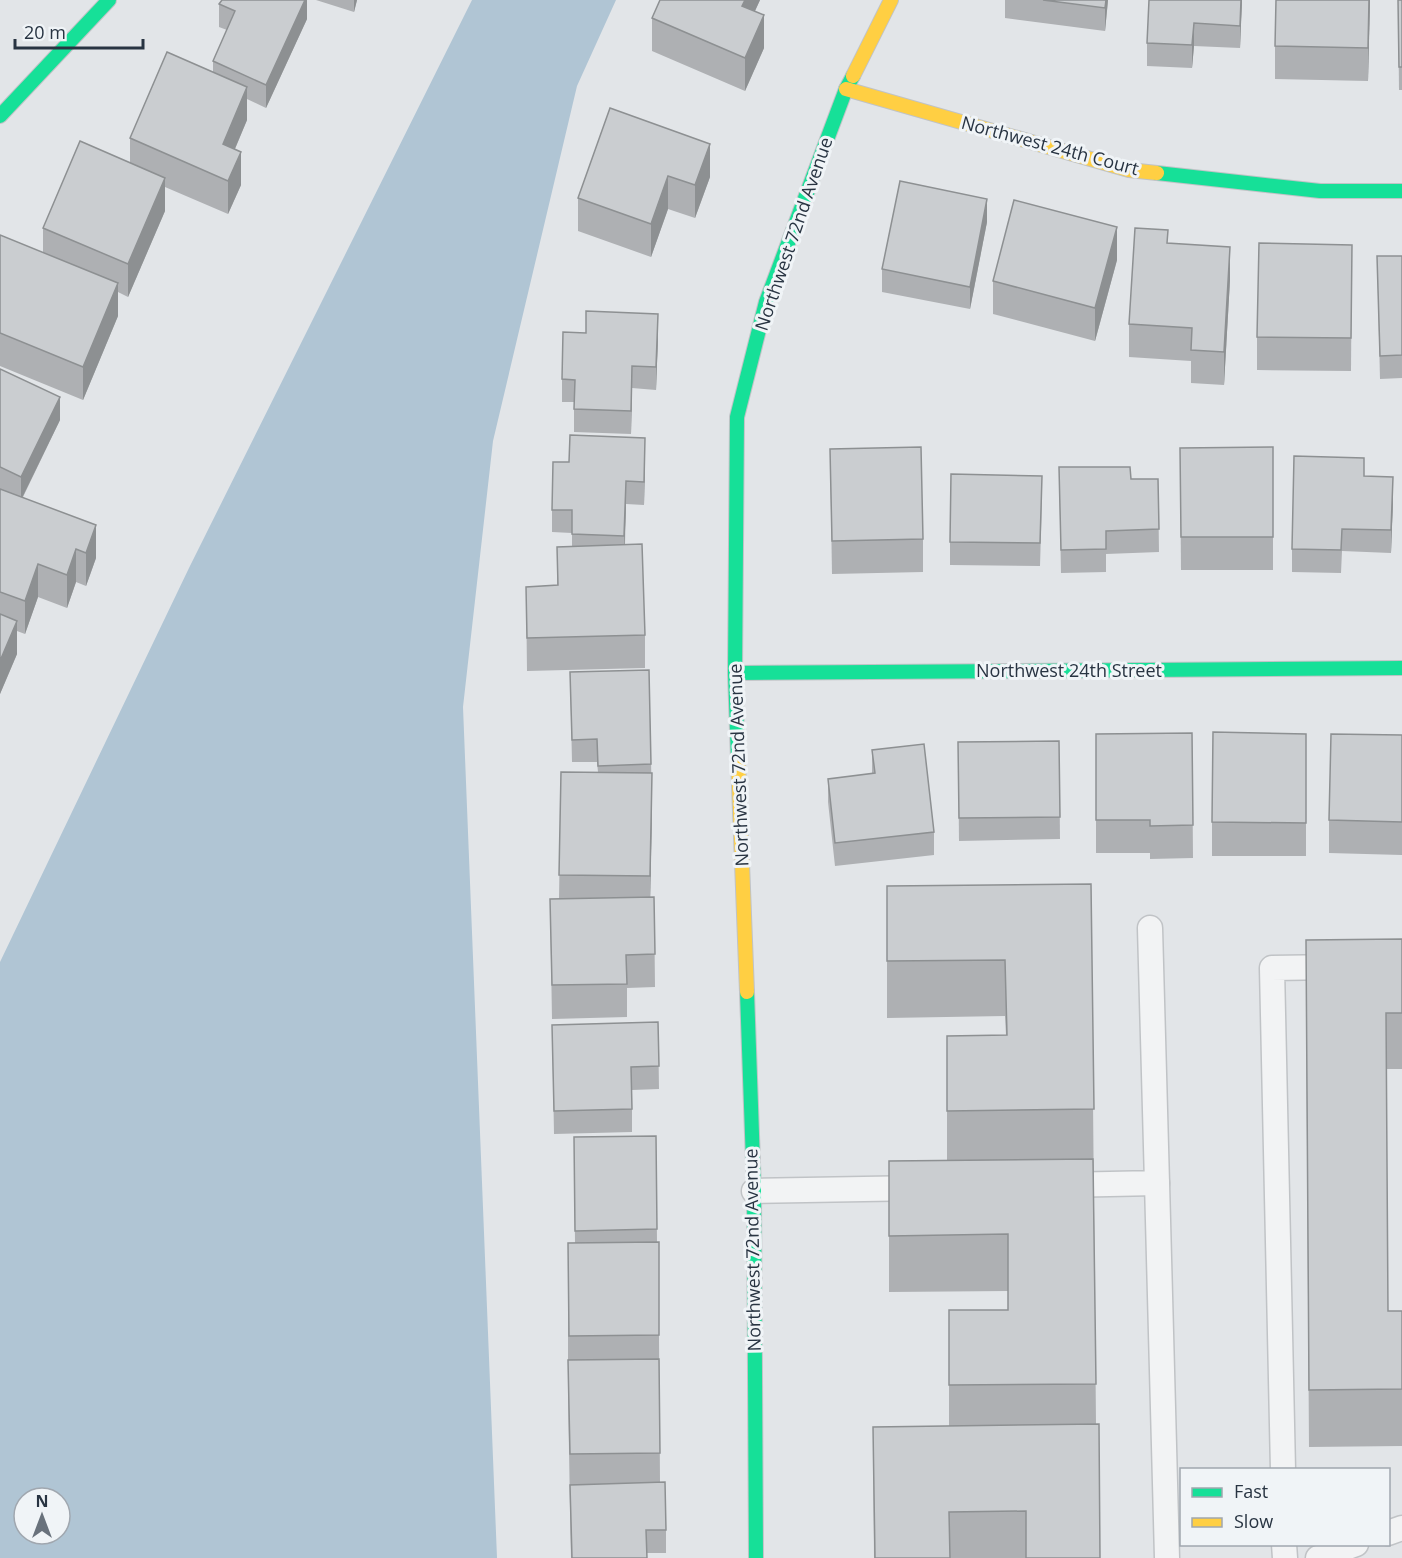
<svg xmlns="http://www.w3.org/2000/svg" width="1402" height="1558" font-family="'Open Sans',sans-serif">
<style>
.water{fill:#b0c5d4;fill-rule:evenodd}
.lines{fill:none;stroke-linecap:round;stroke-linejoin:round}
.lane-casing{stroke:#c0c3c6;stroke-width:27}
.fast-casing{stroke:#c0c3c6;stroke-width:16}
.slow-casing{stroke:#c0c3c6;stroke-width:16}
.lane{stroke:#f2f3f4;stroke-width:24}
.fast{stroke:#16e098;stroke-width:14}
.slow{stroke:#ffcf43;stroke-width:14}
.wall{fill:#aeb0b3}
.shaded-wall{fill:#8d9092}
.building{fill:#cacdd0;stroke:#8d9092;stroke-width:1.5}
.labels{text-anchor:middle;stroke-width:6;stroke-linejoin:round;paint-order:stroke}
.street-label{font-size:18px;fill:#283442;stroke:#f0f4f7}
</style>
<rect width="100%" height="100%" fill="#e2e5e8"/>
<!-- water -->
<path class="water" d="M472 0H616L577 86 493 441 463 707 497 1558H0V962L189 568ZM24 1498H60V1534H24Z"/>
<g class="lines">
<defs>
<g id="lane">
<polyline points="1157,1183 1167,1558"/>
<polyline points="1062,1185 1157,1183 1150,928"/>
<polyline points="754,1191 922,1188"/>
<polyline points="1283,1470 1272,968 1402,966"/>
<polyline points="1388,1533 1402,1528"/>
<polyline points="1284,1544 1285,1558"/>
<polyline points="1318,1558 1356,1544"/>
</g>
<g id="fast">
<polyline points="0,116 109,0"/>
<polyline points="1157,173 1320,191 1402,191"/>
<polyline points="735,673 1402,668"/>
<polyline points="738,759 735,673 737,417 766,302 846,89 853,76"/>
<polyline points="747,992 754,1191 756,1558"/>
</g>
<g id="slow">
<polyline points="853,76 891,0"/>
<polyline points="846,89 1129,170 1157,173"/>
<polyline points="738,759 747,992"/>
</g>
</defs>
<!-- lane casing -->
<use href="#lane" class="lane-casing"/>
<!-- fast casing -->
<use href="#fast" class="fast-casing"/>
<!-- slow casing -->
<use href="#slow" class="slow-casing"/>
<!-- lane -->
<use href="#lane" class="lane"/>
<!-- fast -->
<use href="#fast" class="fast"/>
<!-- slow -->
<use href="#slow" class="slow"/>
</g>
<!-- wall -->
<g class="wall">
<polygon points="307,0 307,19 266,108 247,99 247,120 235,149 241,185 228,214 165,187 165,211 128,297 118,292 118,316 83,400 0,366 0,235 43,253 43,228 130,162 130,138 213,72 213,61 227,30 219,27 219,4"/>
<polygon points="316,0 357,0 354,12"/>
<polygon points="660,0 760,0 755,11 764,48 745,91 652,51 652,18"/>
<polygon points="1005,0 1108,0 1105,31 1005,18"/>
<polygon points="1242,0 1240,48 1194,46 1192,68 1147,66 1147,43"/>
<polygon points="1370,0 1368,81 1275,79 1275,46"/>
<polygon points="1398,0 1402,0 1402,90 1399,90"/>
<polygon points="610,108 710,177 695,218 668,209 651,257 578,231 578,198"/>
<polygon points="987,222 970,309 882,292 882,269"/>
<polygon points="1168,243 1230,280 1224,385 1191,383 1191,361 1129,357 1129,324"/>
<polygon points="1352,245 1351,371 1257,370 1257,337"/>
<polygon points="1377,256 1402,256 1402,378 1380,379"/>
<polygon points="1117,260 1095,341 993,314 993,281"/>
<polygon points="658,337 656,390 632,388 631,434 574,432 574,402 562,402 562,379"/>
<polygon points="0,369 60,420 23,497 96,558 86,586 76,582 67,608 38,597 25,634 17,631 17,654 0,694"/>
<polygon points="1273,447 1273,570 1181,570 1180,448"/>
<polygon points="830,449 923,539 923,572 832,574"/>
<polygon points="645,460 644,505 626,504 625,545 645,635 645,668 527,671 526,587 557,585 557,547 572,546 572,533 552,532 552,510 569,462"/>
<polygon points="1059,467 1131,479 1158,479 1159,552 1106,554 1106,572 1061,573"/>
<polygon points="1364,476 1393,500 1391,553 1342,551 1341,573 1292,572 1292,549"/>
<polygon points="1042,498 1040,566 950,565 950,542"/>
<polygon points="649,670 652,806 650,897 654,897 655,987 627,988 627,1017 552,1019 550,899 559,899 561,772 598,772 597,762 572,762 570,672"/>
<polygon points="1192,733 1193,858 1150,859 1150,853 1096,853 1096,734"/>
<polygon points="1306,734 1306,856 1212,856 1212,822"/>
<polygon points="1402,735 1402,855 1329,853 1329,820"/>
<polygon points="1059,741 1060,839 959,841 958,742"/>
<polygon points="872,750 934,832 934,855 835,866 828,802 828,779 872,774"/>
<polygon points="1091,884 1096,1424 1100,1558 874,1558 873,1427 949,1426 949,1310 1008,1310 1008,1291 889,1292 889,1161 947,1160 947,1036 1006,1035 1005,1016 887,1018 887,886"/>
<polygon points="1402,939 1402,1069 1386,1069 1388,1311 1402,1311 1402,1446 1309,1447 1306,997"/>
<polygon points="658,1022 659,1089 632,1090 632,1132 554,1134 552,1025"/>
<polygon points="656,1136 657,1242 659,1335 660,1482 666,1530 666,1553 647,1553 647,1558 571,1558 570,1508 568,1393 568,1243 575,1243 574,1137"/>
</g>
<!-- shaded-wall -->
<g class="shaded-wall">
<polygon points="305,0 307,0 307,19 266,108 266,85"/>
<polygon points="354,0 357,0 354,12"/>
<polygon points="745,0 760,0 742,39 742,6"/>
<polygon points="1106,0 1108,0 1105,31 1105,8"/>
<polygon points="1241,0 1242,0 1240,48 1240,26"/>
<polygon points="1369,0 1370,0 1368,81 1368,48"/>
<polygon points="764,15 764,48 745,91 745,58"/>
<polygon points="1194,23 1194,46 1192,68 1192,45"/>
<polygon points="247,87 247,120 223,177 223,144"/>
<polygon points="710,144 710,177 695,218 695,185"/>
<polygon points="241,152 241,185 228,214 228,181"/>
<polygon points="668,176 668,209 651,257 651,224"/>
<polygon points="165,178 165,211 128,297 128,264"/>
<polygon points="987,199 987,222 970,309 970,287"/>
<polygon points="1117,227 1117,260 1095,341 1095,308"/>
<polygon points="1230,247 1230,280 1224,385 1224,352"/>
<polygon points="118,283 118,316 83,400 83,367"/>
<polygon points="658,314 658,337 656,390 656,367"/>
<polygon points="632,366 632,388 631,434 631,411"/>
<polygon points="60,397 60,420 21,500 21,477"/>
<polygon points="645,438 645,460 644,505 644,482"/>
<polygon points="1393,477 1393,500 1391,553 1391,530"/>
<polygon points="626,481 626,504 624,558 624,536"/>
<polygon points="96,525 96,558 86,586 86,553"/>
<polygon points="76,549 76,582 67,608 67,575"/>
<polygon points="38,564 38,597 25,634 25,601"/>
<polygon points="17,621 17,654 0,694 0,661"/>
<polygon points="652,773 652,806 650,909 650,876"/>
</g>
<!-- building -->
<g class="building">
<polygon points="222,0 305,0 266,85 213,61 235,11 219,4"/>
<polygon points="660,0 745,0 742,6 764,15 745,58 652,18"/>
<polygon points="1043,0 1106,0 1105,8"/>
<polygon points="1149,0 1241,0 1240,26 1194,23 1192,45 1147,43"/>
<polygon points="1276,0 1369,0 1368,48 1275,46"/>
<polygon points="1398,0 1402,0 1402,67 1399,67"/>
<polygon points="167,52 247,87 223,144 241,152 228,181 130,138"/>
<polygon points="610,108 710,144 695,185 668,176 651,224 578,198"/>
<polygon points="80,141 165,178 128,264 43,228"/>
<polygon points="900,181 987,199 970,287 882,269"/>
<polygon points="1014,200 1117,227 1095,308 993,281"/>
<polygon points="1135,228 1168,230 1167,243 1230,247 1224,352 1191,350 1192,328 1129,324"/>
<polygon points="0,235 118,283 83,367 0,333"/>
<polygon points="1259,243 1352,245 1351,338 1257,337"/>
<polygon points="1377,256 1402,256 1402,355 1380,356"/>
<polygon points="586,311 658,314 656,367 632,366 631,411 574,409 575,380 562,379 563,332 586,333"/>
<polygon points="0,369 60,397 21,477 0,467"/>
<polygon points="570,435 645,438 644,482 626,481 624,536 572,534 572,510 552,510 553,462 569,462"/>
<polygon points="921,447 923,539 832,541 830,449"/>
<polygon points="1273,447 1273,537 1181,537 1180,448"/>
<polygon points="1294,456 1364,458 1364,476 1393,477 1391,530 1342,529 1341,550 1292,549"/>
<polygon points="1059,467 1130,467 1131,479 1158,479 1159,529 1106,531 1106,549 1061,550"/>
<polygon points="951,474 1042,476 1040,543 950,542"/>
<polygon points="0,489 96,525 86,553 76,549 67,575 38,564 25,601 0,592"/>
<polygon points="642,544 645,635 527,638 526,587 558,585 557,547"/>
<polygon points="0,614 17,621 0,661"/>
<polygon points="649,670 651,764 598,766 597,739 572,740 570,672"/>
<polygon points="1213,732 1306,734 1306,823 1212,822"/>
<polygon points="1192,733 1193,825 1150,826 1150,820 1096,820 1096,734"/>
<polygon points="1331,734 1402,735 1402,822 1329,820"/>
<polygon points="1059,741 1060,817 959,818 958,742"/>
<polygon points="924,744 934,832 835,843 828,779 875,773 872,750"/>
<polygon points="561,772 652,773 650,876 559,875"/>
<polygon points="1091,884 1094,1109 947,1111 947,1036 1007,1035 1005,960 887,961 887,886"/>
<polygon points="654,897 655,954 626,955 627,984 552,985 550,899"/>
<polygon points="1402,939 1402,1013 1386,1013 1388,1311 1402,1311 1402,1389 1309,1390 1306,940"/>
<polygon points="658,1022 659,1066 631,1067 632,1109 554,1111 552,1025"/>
<polygon points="656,1136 657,1229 575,1231 574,1137"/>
<polygon points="1093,1159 1096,1384 949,1385 949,1310 1008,1310 1008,1234 889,1236 889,1161"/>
<polygon points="659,1242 659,1335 569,1336 568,1243"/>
<polygon points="659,1359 660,1453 570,1454 568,1360"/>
<polygon points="1099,1424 1100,1558 1026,1558 1026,1511 949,1512 950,1558 875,1558 873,1427"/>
<polygon points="665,1482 666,1530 646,1530 647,1558 572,1558 570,1485"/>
</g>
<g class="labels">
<!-- street labels -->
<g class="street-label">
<text transform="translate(1050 146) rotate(15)" y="6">Northwest 24th Court</text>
<text transform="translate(794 234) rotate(-71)" y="6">Northwest 72nd Avenue</text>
<text x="1069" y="677">Northwest 24th Street</text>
<text transform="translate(739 765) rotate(-92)" y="6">Northwest 72nd Avenue</text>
<text transform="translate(753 1250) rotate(-91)" y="6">Northwest 72nd Avenue</text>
</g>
</g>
<!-- legend -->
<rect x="1180" y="1468" width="210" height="78" fill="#f0f4f7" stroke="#a0a7af" stroke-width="1.5"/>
<rect x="1192" y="1488" width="30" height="9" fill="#16e098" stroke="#a0a7af" stroke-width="1.5"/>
<text x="1234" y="1498" font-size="18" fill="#283442">Fast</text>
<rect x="1192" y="1518" width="30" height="9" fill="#ffcf43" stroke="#a0a7af" stroke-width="1.5"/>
<text x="1234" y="1528" font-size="18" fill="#283442">Slow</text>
<!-- north arrow -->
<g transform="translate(42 1516)"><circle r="28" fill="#f0f4f7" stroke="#a0a7af" stroke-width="1.5"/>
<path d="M0-4.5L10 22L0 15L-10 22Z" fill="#69727c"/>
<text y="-9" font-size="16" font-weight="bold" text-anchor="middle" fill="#283442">N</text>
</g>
<!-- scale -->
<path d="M15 39v9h128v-9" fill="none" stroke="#283442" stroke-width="3"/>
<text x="24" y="39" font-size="18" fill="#283442" stroke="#f0f4f7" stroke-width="4.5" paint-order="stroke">20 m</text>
</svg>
